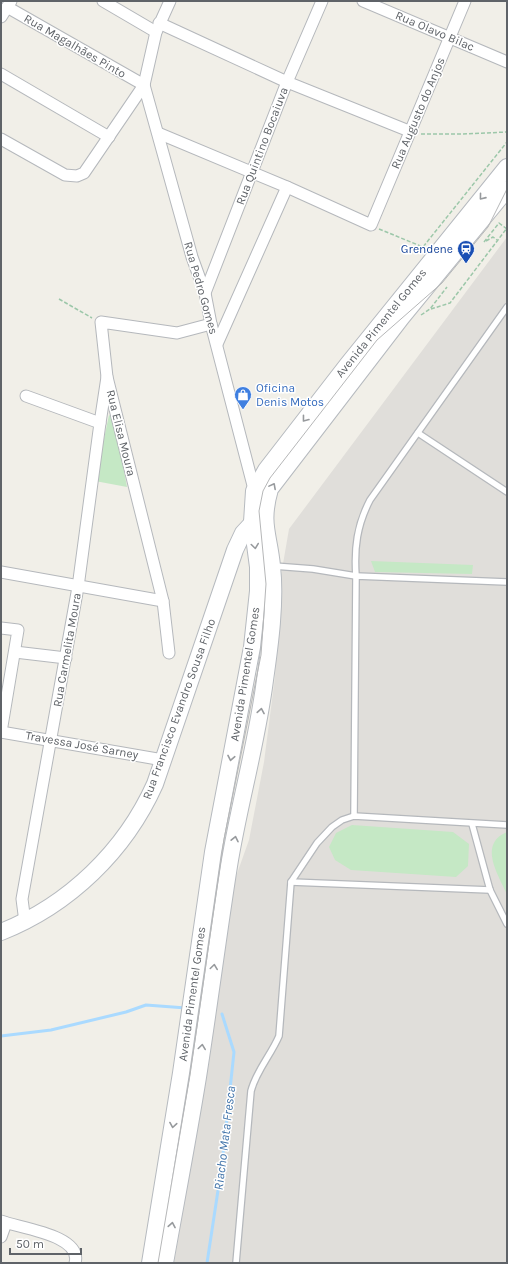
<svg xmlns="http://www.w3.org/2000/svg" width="508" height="1264" font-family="Karla,sans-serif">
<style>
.industrial{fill:#e0deda}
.green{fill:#c5e8c5}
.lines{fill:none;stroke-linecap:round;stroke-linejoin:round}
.stream{stroke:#aadaff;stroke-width:3}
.lane-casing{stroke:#b5b8bc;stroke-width:8}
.street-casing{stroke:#b5b8bc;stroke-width:13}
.secondary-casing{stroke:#b6babf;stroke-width:18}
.path{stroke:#9cc7a9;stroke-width:1.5;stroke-dasharray:4 2;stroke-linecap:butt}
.lane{stroke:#fff;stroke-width:5.5}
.street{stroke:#fff;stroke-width:11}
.secondary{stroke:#fff;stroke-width:16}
.tram{stroke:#b6b7b8;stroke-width:1}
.oneway{stroke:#979a9d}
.labels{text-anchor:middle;stroke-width:3;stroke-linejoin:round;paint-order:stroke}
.street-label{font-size:12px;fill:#5f6368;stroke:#fff}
.transit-label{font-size:12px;fill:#164399;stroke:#fff;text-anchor:end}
.shop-label{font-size:12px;fill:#366cbe;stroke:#fff;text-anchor:start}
.water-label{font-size:13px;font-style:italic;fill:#4174aa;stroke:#fff}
</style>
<rect width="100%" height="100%" fill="#f1efe8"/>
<!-- industrial -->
<polygon class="industrial" points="507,237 507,1263 174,1263 196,1132 234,882 249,840 264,762 275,677 279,587 289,529"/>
<!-- green -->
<g class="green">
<polygon points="109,415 114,418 127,487 95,481"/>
<polygon points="371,561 473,565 472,574 375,572"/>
<polygon points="352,825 453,832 469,844 468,866 456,877 351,870 335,860 329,847 336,833"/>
<path d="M507 832V894C498 874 478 844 507 832Z"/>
</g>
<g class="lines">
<!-- stream -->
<g class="stream">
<polyline points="1,1036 51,1030 126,1012 146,1005 186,1008"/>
<polyline points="207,1263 222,1164 234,1052 222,1014"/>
</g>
<defs>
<g id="lane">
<polyline points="418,433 507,492"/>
<path d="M274 566 313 569 356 576C354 548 357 525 370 500L507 307"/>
<polyline points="354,816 356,576 507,582"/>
<polyline points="472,824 490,890 507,924"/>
<polyline points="291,882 490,890"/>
<path d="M236 1263 251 1091C256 1071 271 1055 279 1036L291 882 317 843 332 827 342 820 354 816 507 825"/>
</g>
<g id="street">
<polyline points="103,1 156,32"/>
<polyline points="363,1 507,62"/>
<polyline points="7,7 144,85"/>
<polyline points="1,17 11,1"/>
<polyline points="159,23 287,82 409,131"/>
<polyline points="1,74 109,137"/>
<polyline points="144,85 192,257 205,293 211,324 255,493"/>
<polyline points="158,133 287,187 371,225 465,1"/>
<polyline points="1,139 65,175 77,176 84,173 144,85 156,32 170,1"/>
<polyline points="205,293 287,82 322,1"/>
<polyline points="217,344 287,187"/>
<polyline points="26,396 100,423"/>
<polyline points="1,572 163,601"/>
<polyline points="1,628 18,630 1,732"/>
<polyline points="15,652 66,658"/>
<polyline points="169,653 163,601 107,377 101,322 177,333 211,324"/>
<polyline points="1,732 163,760"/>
<polyline points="25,922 22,899 78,587 100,423 107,377"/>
<path d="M1 1221C19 1228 83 1235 75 1263"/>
<polyline points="1,1237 6,1223"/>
</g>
<g id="secondary">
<path d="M1 932C69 905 125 851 155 784L235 550 243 533 256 519"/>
<polyline points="150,1263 181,1073 213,852 252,647 258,591 258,567 252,522 254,491 266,470 348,364 507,167"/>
<path d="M165 1263C176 1201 188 1139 198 1077 209 1007 218 936 229 866 239 804 257 743 265 680 270 645 276 602 272 566 269 534 260 524 270 489L402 317 507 189"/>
</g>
</defs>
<!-- lane casing -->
<use href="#lane" class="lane-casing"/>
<!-- street casing -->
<use href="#street" class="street-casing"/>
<!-- secondary casing -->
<use href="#secondary" class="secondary-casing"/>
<!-- path -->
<g class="path">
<polyline points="421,134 463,134 507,132"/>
<polyline points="379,229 423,247 507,142"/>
<polyline points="486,241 493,237 497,240"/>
<polyline points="484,242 499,223 507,229"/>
<polyline points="59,299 92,318"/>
<polyline points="431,309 450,303 507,228"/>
<polyline points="421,315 430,309 447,287"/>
</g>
<!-- lane -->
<use href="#lane" class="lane"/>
<!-- street -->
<use href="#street" class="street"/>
<!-- secondary -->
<use href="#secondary" class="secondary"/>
<!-- tram -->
<polyline class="tram" points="158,1263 190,1075 224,839 261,655 266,584 259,511 263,491 270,478 377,340 442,283 488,227 507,189"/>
</g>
<!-- one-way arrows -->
<defs><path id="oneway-chevron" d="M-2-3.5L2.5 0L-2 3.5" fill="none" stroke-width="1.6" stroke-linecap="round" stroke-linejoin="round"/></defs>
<g class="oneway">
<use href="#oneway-chevron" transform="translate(482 197) rotate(129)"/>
<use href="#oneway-chevron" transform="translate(305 419) rotate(128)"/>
<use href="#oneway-chevron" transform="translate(273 486) rotate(-62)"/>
<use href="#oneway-chevron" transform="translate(255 546) rotate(82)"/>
<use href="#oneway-chevron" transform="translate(261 711) rotate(-80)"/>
<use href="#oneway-chevron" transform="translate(231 758) rotate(101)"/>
<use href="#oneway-chevron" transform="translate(235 839) rotate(-78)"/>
<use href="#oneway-chevron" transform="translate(214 967) rotate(-82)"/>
<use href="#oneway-chevron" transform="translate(202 1047) rotate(-82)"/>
<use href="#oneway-chevron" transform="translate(173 1125) rotate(99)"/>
<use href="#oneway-chevron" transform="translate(172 1225) rotate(-80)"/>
</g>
<!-- icons -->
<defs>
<symbol id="station-pin" viewBox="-11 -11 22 30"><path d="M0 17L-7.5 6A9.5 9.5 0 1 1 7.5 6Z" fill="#1a4fb4" stroke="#fff"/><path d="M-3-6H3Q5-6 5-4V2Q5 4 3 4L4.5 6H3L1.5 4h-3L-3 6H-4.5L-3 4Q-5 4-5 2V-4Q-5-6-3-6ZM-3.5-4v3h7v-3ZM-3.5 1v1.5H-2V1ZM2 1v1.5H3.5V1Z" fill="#fff"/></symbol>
<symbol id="shop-pin" viewBox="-11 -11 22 30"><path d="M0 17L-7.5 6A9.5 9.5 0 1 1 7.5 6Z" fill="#3f7fe0" stroke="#fff"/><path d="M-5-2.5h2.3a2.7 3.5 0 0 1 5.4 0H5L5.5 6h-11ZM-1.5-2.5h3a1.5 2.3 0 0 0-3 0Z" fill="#fff"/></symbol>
</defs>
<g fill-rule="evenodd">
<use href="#station-pin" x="456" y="239" width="20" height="27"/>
<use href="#shop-pin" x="233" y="385" width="20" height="27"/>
</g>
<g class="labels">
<!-- street labels -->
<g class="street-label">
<text transform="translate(435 31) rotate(23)" y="4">Rua Olavo Bilac</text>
<text transform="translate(75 46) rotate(30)" y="4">Rua Magalhães Pinto</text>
<text transform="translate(418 113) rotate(-67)" y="4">Rua Augusto do Anjos</text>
<text transform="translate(262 146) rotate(-69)" y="4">Rua Quintino Bocaiuva</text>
<text transform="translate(201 288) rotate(74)" y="4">Rua Pedro Gomes</text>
<text transform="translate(381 323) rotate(-51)" y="4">Avenida Pimentel Gomes</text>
<text transform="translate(121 433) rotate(76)" y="4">Rua Elisa Moura</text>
<text transform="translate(67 650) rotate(-80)" y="4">Rua Carmelita Moura</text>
<text transform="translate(245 674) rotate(-81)" y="4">Avenida Pimentel Gomes</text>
<text transform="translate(179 709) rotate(-70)" y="4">Rua Francisco Evandro Sousa Filho</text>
<text transform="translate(82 745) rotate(10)" y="4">Travessa José Sarney</text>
<text transform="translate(192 994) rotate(-82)" y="4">Avenida Pimentel Gomes</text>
</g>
<!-- transit labels -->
<g class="transit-label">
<text x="453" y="253">Grendene</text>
</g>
<!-- shop labels -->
<g class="shop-label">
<text x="256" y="392">Oficina<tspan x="256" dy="14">Denis Motos</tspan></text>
</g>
<!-- water labels -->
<g class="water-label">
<text transform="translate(224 1138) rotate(-83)" y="5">Riacho Mata Fresca</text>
</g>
</g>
<!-- border -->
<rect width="508" height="1264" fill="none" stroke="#5f6368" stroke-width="4"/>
<!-- scale -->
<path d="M10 1248v6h71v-6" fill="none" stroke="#5f6368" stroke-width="2"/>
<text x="16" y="1248" font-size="12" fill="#5f6368" stroke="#ffffff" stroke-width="3" paint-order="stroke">50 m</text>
</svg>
